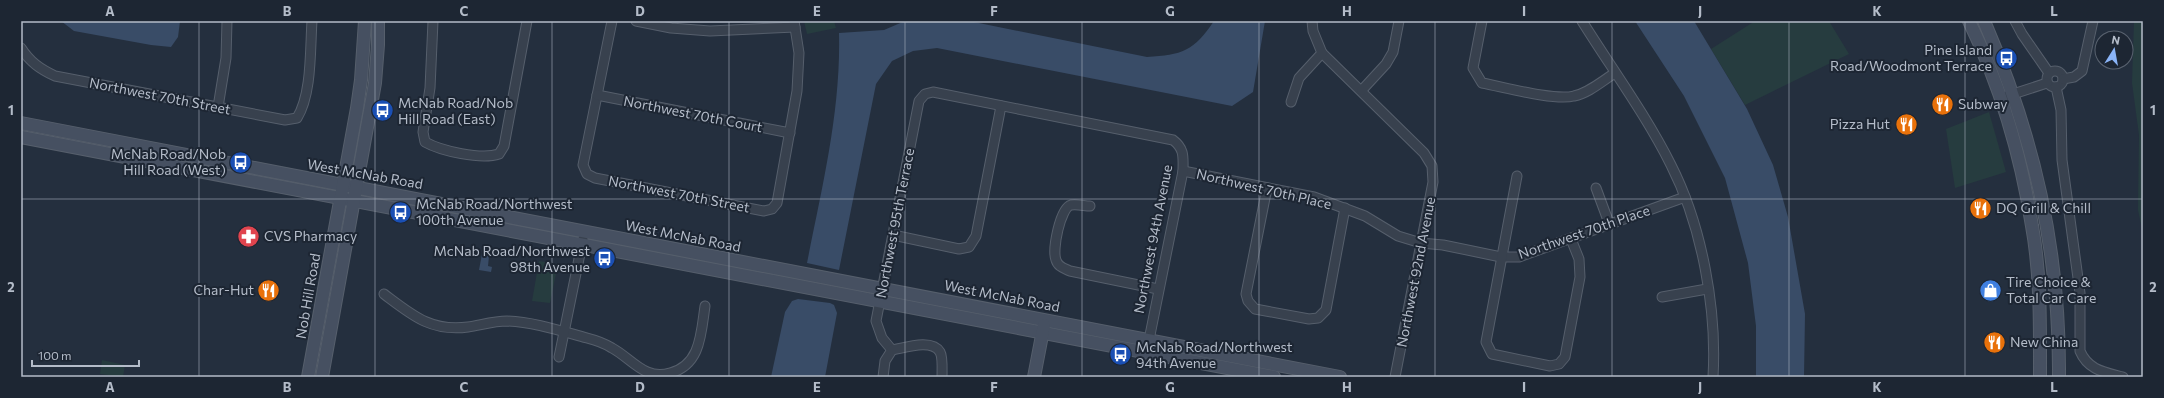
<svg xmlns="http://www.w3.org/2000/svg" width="2164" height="398" font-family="Commissioner,sans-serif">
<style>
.green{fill:#263c3f}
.water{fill:#394c67}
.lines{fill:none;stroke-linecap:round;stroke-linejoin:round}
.street-casing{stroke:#565f6c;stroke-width:11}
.secondary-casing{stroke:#565f6c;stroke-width:14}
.street{stroke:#38414e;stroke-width:9}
.secondary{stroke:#465061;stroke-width:12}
.grid{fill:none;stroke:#b4bcc9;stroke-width:1;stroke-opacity:0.55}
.labels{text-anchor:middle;stroke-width:4;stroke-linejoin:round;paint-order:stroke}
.poi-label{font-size:14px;fill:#b4bcc9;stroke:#1d2633;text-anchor:start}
.street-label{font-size:14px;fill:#b4bcc9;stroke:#1d2633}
.neatline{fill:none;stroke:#b4bcc9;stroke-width:1.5}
.grid-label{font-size:13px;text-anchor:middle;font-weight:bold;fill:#b4bcc9}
</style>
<rect width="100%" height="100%" fill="#242f3e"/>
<!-- green -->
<g class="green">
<polygon points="804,21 834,21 836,28 807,34"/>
<polygon points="1755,21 1829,21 1849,54 1745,105 1711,49"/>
<polygon points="2134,21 2143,21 2143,233 2138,210 2139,135 2132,83"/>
<polygon points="1989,112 2006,172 1955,188 1946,129"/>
<polygon points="539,261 558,264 550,303 532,301"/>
<polygon points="102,360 125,365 123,377 100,374"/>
</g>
<!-- water -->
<g class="water">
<polygon points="61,21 180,21 178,37 171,47 151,45 74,31"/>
<path d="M905 21H969L1147 57C1182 55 1194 51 1214 21H1265L1253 92 1232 106 937 48 913 51 892 61 876 84 839 270 807 263C822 187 841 111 839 33L884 30Z"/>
<polygon points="1635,21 1694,21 1747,109 1773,165 1788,217 1805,314 1804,377 1756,377 1756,326 1748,263 1725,178 1684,96"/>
<polygon points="482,254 489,256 488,266 492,267 491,272 479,270"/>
<polygon points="798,299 830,303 834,305 837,313 825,377 771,377 785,312 792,301"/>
</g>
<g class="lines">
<defs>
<g id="street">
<path d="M433 21 430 88 423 132 425 142C441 151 481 160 499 154L504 146 527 21"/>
<polyline points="612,21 583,165 587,174 595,178 764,211 772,209 777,203 797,91 799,53 794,21"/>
<polyline points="636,21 671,28 710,31 795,27"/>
<path d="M1482 21 1473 68 1482 83C1504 87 1554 101 1574 96 1589 93 1602 81 1615 73"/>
<path d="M1582 21C1612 69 1646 115 1671 165 1702 226 1717 309 1713 377"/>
<polyline points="2015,21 2022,34 2049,73"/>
<path d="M21 48C30 62 40 69 55 76L285 120 297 118C312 94 310 50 312 21"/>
<polyline points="1322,53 1424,153 1432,166 1433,182 1395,377"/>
<circle cx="2055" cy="79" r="8"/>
<polyline points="2063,79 2074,77 2082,71 2093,21"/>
<path d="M2056 87 2061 110 2062 160 2080 293V351C2088 370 2104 372 2123 377"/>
<polyline points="1362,90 1386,64 1393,52 1399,21"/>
<polyline points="597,95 790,133"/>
<polyline points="2007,96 2047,83"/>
<polyline points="1291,102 1299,78 1322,53 1313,31 1312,21"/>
<polyline points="218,107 226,58 227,21"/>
<polyline points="1183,171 1314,197 1365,216 1398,236 1421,243 1443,245 1501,257 1519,257 1685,197"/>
<polyline points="1517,176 1486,342 1492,354 1550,366 1559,364 1565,357 1580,277 1579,259 1571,239"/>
<polyline points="1267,188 1246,294 1248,301 1255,309 1309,319 1318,318 1326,310 1345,208"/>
<polyline points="1596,188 1609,223"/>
<path d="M1090 206C1085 206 1077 204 1071 205 1060 208 1052 250 1056 260 1058 267 1064 268 1070 271L1158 289"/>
<polyline points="893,235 959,249 969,247 976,236 1001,106"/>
<path d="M384 294C412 315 431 332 468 327 481 325 494 321 507 321 534 322 561 331 587 338 595 340 604 343 612 348 631 358 645 381 670 373 701 365 701 333 705 306"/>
<polyline points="1662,297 1707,289"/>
<path d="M892 350 882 338 876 321 919 101 925 94 933 92 1173 140C1185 149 1183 158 1183 171L1149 340"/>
<polyline points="559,357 583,239"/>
<path d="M883 377 885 361 892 350C904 348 932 338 940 352 943 357 942 370 942 377"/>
</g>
<g id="secondary">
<path d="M1969 21C2000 85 2021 155 2032 226 2041 275 2040 327 2040 377"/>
<path d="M1984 21C2034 137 2060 250 2059 377"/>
<polyline points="21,123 1340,377"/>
<polyline points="21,137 1274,377"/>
<polyline points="308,377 357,108 361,80 365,21"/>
<polyline points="322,377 375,83 378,45 378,21"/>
<polyline points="1034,377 1044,325"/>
</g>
</defs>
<!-- street casing -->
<use href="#street" class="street-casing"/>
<!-- secondary casing -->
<use href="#secondary" class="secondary-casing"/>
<!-- street -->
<use href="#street" class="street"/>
<!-- secondary -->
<use href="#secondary" class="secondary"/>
</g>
<!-- grid -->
<path class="grid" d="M199 21V377M375 21V377M552 21V377M729 21V377M905 21V377M1082 21V377M1259 21V377M1435 21V377M1612 21V377M1789 21V377M1965 21V377M21 199H2143"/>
<!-- icons -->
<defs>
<symbol id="bus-disc" viewBox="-11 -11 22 22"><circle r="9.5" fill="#1a4fb4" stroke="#1d2633"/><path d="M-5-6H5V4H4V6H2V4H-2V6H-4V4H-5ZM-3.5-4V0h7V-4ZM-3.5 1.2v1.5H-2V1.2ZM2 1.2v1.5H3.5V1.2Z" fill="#fff"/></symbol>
<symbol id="restaurant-disc" viewBox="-11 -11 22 22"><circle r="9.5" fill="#e8710a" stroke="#1d2633"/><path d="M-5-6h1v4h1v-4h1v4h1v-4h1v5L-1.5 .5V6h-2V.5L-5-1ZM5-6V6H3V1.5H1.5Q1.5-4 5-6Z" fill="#fff"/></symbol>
<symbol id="pharmacy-disc" viewBox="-11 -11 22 22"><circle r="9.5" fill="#e0444e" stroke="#1d2633"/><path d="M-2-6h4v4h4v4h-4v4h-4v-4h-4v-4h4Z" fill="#fff"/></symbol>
<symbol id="shop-disc" viewBox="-11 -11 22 22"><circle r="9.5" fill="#3f7fe0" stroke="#1d2633"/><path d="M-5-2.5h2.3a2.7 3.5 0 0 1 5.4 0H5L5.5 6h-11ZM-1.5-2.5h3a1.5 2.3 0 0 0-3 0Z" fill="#fff"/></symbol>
</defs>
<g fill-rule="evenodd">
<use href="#bus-disc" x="1994" y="46" width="25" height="25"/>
<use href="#restaurant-disc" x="1930" y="92" width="25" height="25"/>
<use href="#bus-disc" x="370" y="98" width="25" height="25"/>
<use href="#restaurant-disc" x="1894" y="112" width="25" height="25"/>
<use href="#bus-disc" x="228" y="150" width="25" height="25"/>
<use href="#restaurant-disc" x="1968" y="196" width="25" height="25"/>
<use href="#bus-disc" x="388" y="200" width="25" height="25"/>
<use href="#pharmacy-disc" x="236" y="224" width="25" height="25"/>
<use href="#bus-disc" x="592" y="246" width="25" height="25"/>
<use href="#restaurant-disc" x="256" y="278" width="25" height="25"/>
<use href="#shop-disc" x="1978" y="278" width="25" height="25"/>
<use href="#restaurant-disc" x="1982" y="330" width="25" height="25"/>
<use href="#bus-disc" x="1108" y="342" width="25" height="25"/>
</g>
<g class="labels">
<!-- poi labels -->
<g class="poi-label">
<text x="1992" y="55" text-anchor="end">Pine Island<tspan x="1992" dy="16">Road/Woodmont Terrace</tspan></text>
<text x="398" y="108">McNab Road/Nob<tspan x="398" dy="16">Hill Road (East)</tspan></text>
<text x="1958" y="109">Subway</text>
<text x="1890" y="129" text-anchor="end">Pizza Hut</text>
<text x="226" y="159" text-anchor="end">McNab Road/Nob<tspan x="226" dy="16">Hill Road (West)</tspan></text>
<text x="416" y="209">McNab Road/Northwest<tspan x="416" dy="16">100th Avenue</tspan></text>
<text x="1996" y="213">DQ Grill &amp; Chill</text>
<text x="264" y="241">CVS Pharmacy</text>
<text x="590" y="256" text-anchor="end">McNab Road/Northwest<tspan x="590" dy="16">98th Avenue</tspan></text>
<text x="2006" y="287">Tire Choice &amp;<tspan x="2006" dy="16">Total Car Care</tspan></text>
<text x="254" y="295" text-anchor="end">Char-Hut</text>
<text x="2010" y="347">New China</text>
<text x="1136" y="352">McNab Road/Northwest<tspan x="1136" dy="16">94th Avenue</tspan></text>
</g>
<!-- street labels -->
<g class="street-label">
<text transform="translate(160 96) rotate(11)" y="5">Northwest 70th Street</text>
<text transform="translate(693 114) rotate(11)" y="5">Northwest 70th Court</text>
<text transform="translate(365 174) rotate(10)" y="5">West McNab Road</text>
<text transform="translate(1264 189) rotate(13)" y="5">Northwest 70th Place</text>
<text transform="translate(679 194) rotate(11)" y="5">Northwest 70th Street</text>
<text transform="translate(895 223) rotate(-79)" y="5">Northwest 95th Terrace</text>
<text transform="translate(1584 232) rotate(-19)" y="5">Northwest 70th Place</text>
<text transform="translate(683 236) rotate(11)" y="5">West McNab Road</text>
<text transform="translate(1153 239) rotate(-79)" y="5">Northwest 94th Avenue</text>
<text transform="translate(1416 272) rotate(-79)" y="5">Northwest 92nd Avenue</text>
<text transform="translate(308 296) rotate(-80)" y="5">Nob Hill Road</text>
<text transform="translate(1002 296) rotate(11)" y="5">West McNab Road</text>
</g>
</g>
<!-- border -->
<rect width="2164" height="398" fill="none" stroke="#1d2633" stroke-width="44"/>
<!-- north arrow -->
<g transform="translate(2114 50) rotate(11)"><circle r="19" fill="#1d2633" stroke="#59626f"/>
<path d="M0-3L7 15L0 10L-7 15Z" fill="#8ab4f8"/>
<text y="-6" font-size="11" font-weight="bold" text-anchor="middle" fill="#b4bcc9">N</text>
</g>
<!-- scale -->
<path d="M32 360v6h107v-6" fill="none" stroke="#b4bcc9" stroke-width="2"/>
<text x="38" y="360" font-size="12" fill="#b4bcc9" stroke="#1d2633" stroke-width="3" paint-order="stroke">100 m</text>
<rect x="22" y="22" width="2120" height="354" class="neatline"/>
<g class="grid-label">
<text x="110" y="16">A</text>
<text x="287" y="16">B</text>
<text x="464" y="16">C</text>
<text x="640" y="16">D</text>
<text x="817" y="16">E</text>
<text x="994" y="16">F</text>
<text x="1170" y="16">G</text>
<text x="1347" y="16">H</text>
<text x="1524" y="16">I</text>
<text x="1700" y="16">J</text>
<text x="1877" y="16">K</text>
<text x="2054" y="16">L</text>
<text x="11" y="115">1</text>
<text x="2153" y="115">1</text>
<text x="11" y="292">2</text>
<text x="2153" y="292">2</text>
<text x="110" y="392">A</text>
<text x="287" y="392">B</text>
<text x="464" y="392">C</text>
<text x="640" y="392">D</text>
<text x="817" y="392">E</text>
<text x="994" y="392">F</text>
<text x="1170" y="392">G</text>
<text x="1347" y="392">H</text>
<text x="1524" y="392">I</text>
<text x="1700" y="392">J</text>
<text x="1877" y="392">K</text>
<text x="2054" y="392">L</text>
</g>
</svg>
